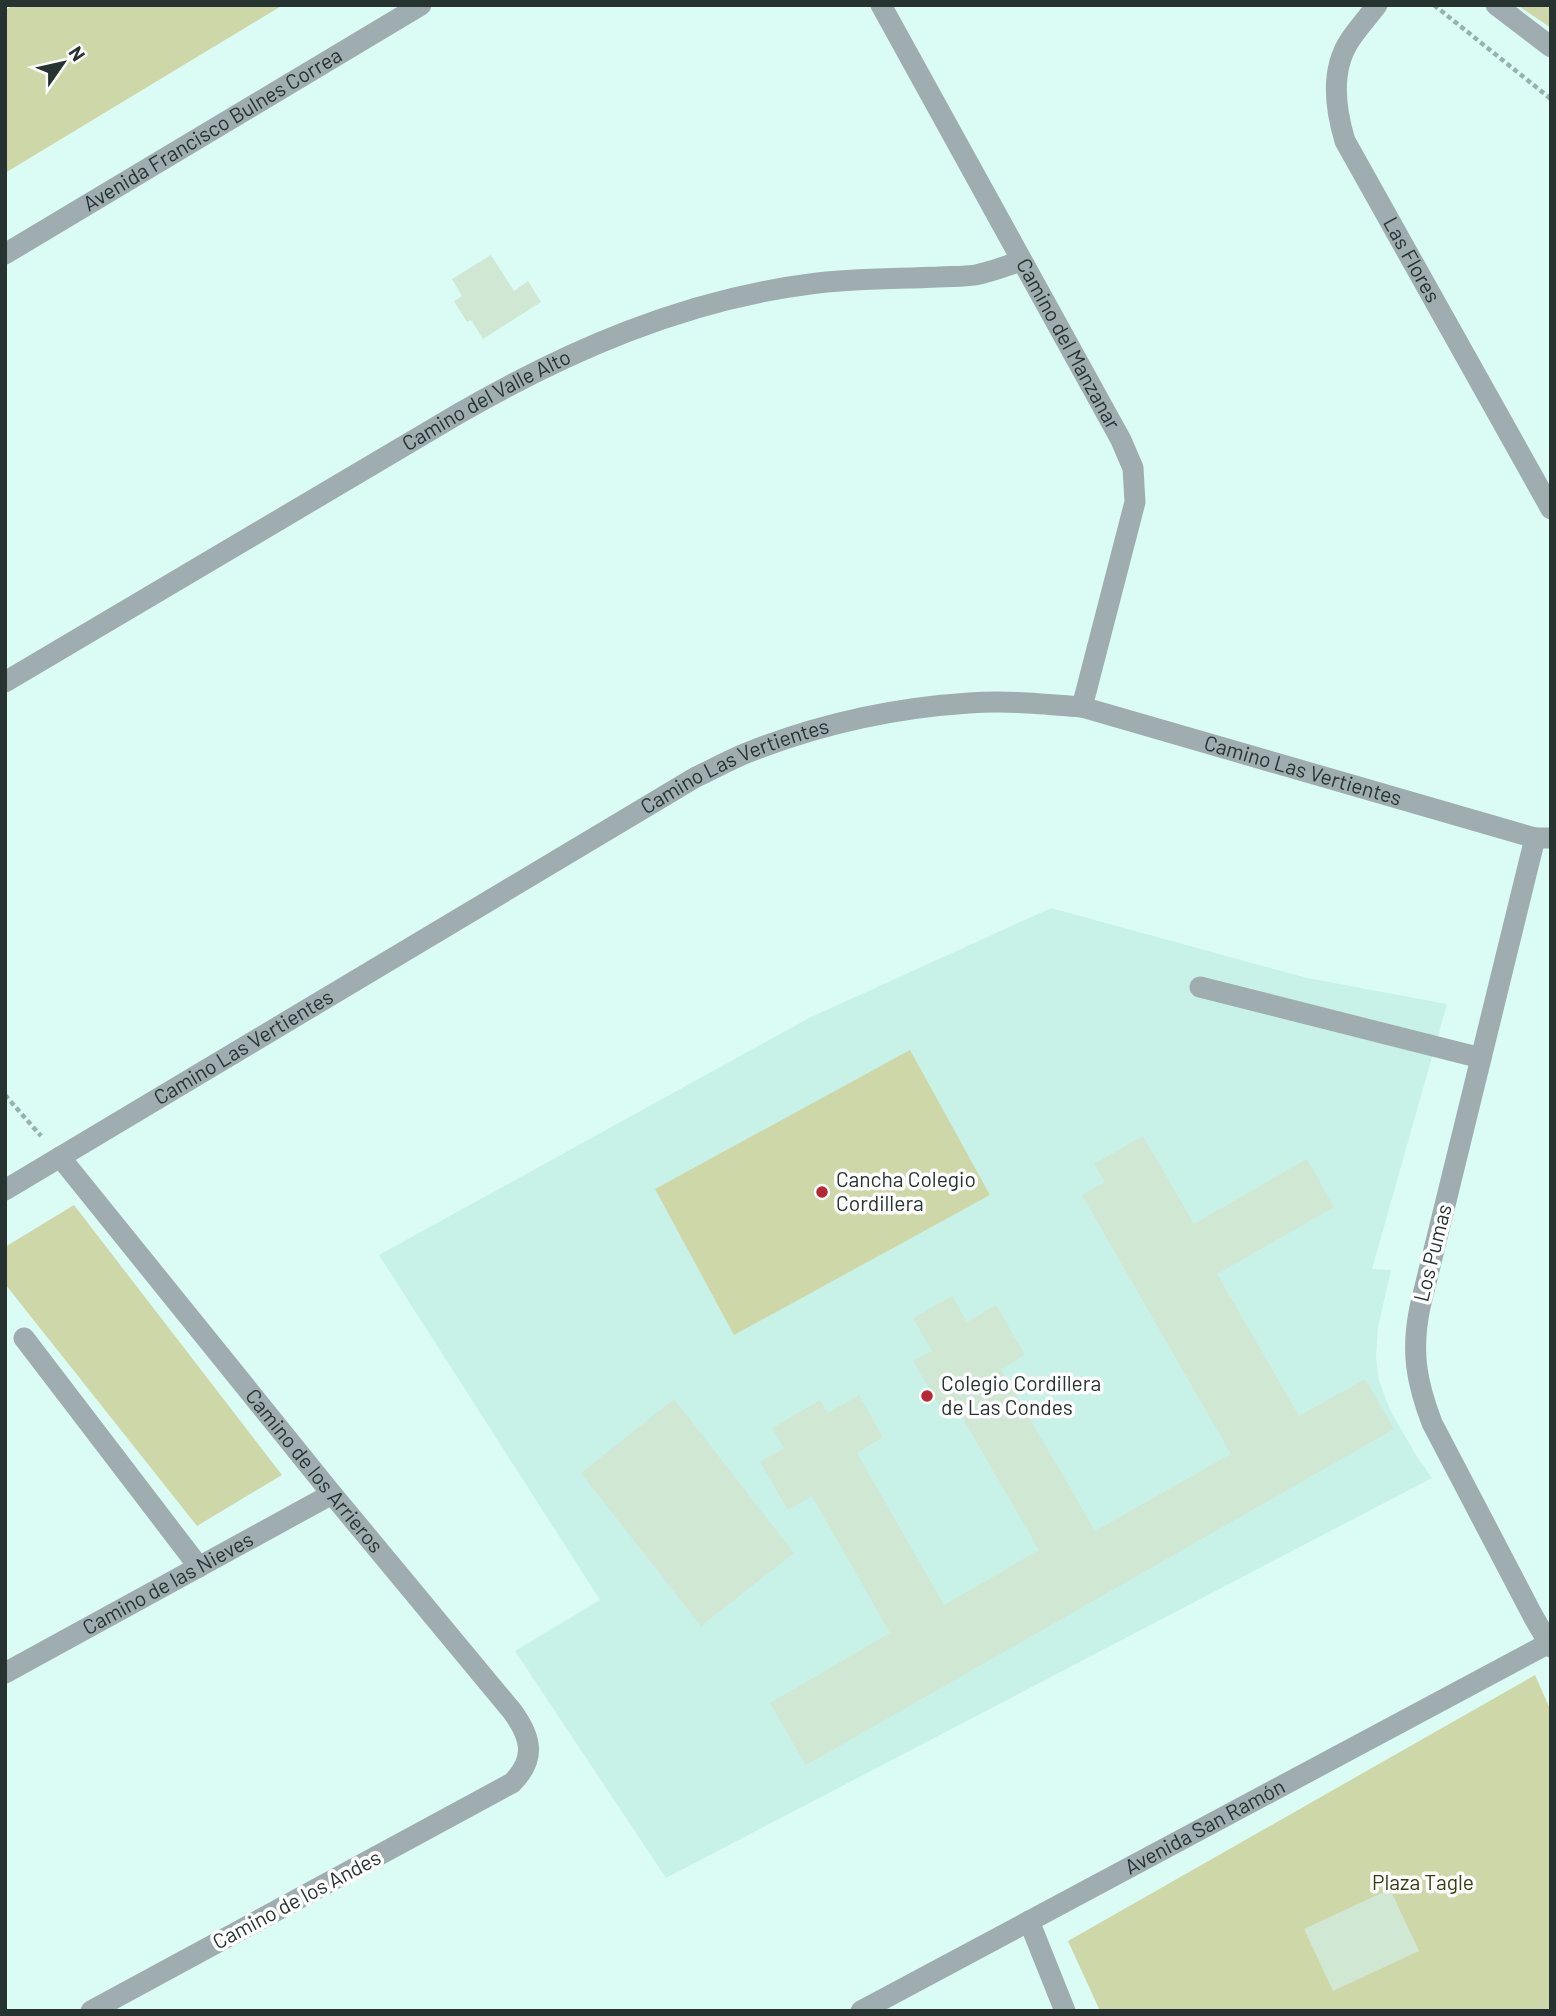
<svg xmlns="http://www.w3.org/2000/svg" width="1556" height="2016" font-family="Barlow,sans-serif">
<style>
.built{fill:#c8f2e8}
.green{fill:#ced7a8}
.building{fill:#d0e7d3}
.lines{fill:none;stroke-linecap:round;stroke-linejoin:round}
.path{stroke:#97b1ab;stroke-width:4.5;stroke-dasharray:5 3.5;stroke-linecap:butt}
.minor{stroke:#9fadb0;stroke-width:21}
.poi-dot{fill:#b82734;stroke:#fff;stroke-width:2.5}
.labels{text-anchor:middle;stroke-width:7;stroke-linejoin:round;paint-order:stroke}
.street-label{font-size:21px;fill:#263330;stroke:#fff}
.poi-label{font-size:21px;fill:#263330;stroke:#fff;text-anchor:start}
.park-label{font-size:21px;fill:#383e0f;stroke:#fff}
</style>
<rect width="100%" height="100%" fill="#dbfcf5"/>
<!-- built -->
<polygon class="built" points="1051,908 1307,978 1447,1004 1372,1269 1391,1270 1378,1327 1376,1358 1379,1381 1390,1410 1416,1455 1432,1478 666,1878 515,1651 600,1600 379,1255 809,1018"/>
<!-- green -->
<g class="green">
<polygon points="14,5 283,5 5,173 5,10"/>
<polygon points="1517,5 1551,5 1551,28"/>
<polygon points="910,1050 990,1195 734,1335 655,1189"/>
<polygon points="74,1205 282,1475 197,1526 5,1284 5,1247"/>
<polygon points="1535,1675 1551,1711 1551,2011 1100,2011 1068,1941"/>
</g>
<!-- building -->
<g class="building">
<polygon points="491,255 514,291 528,281 541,302 483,339 471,320 467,322 454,301 462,296 452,279"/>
<polygon points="1143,1136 1194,1224 1307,1159 1334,1207 1217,1274 1299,1416 1365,1379 1394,1429 806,1765 770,1703 890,1633 812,1496 788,1510 760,1462 784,1448 772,1428 820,1400 828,1413 859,1395 883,1437 857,1453 944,1605 1039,1550 954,1403 942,1410 913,1361 932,1351 913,1318 952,1296 967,1322 996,1305 1025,1355 1001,1369 1095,1531 1231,1454 1082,1195 1105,1182 1094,1164"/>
<polygon points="674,1399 794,1553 701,1626 581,1473"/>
<polygon points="1390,1889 1419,1951 1333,1991 1304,1929"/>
</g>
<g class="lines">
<!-- path -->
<g class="path">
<polyline points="1434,5 1551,99"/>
<polyline points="5,1095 41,1136"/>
</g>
<!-- minor -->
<g class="minor">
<path id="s1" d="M881 5 1121 440 1133 468 1135 502 1082 707"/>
<path id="s2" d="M1377 5C1368 17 1358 28 1350 40 1330 70 1335 108 1345 141L1551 509"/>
<polyline points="1496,5 1551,47"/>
<path id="s3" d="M5 254 421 5"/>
<path id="s4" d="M5 682 458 414C567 351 684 300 810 284 852 278 896 279 938 277 950 276 963 277 975 275 990 272 1006 266 1021 261"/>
<path d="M1535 838 1420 1307C1411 1351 1416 1381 1432 1423L1533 1616 1551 1647"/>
<polyline points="1200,987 1481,1058"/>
<path id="s5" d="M60 1157 332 1494 512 1711C531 1737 537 1758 512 1783L91 2011"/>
<path id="s6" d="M5 1190 696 777C713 769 731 759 749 752 820 724 893 708 969 703 1007 700 1044 704 1082 707L1535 838H1551"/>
<polyline points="24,1338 199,1567"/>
<path id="s7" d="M5 1673 332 1494"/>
<polyline points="1029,1921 1065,2011"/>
<path id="s8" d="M861 2011 1551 1642"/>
</g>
</g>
<!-- markers -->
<g class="poi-dot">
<circle cx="822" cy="1192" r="7"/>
<circle cx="927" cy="1396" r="7"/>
</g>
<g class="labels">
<!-- street labels -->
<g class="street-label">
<text dy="7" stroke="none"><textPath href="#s3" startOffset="242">Avenida Francisco Bulnes Correa</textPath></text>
<text dy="7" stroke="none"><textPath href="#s2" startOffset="285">Las Flores</textPath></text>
<text dy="7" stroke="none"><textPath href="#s1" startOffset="387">Camino del Manzanar</textPath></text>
<text dy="7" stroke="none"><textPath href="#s4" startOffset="558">Camino del Valle Alto</textPath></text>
<text dy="7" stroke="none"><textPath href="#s6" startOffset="845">Camino Las Vertientes</textPath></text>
<text dy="7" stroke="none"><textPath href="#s6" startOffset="1433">Camino Las Vertientes</textPath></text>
<text dy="7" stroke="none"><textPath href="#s6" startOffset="278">Camino Las Vertientes</textPath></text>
<text transform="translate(1433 1253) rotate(-76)" y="7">Los Pumas</text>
<text dy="7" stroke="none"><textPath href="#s5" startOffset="404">Camino de los Arrieros</textPath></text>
<text dy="7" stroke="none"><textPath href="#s7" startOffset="186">Camino de las Nieves</textPath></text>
<text dy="7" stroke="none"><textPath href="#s8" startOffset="390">Avenida San Ramón</textPath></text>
<text transform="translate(297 1900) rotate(-28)" y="7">Camino de los Andes</text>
</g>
<!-- poi labels -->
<g class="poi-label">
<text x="836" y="1187">Cancha Colegio<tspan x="836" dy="24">Cordillera</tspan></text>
<text x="941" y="1391">Colegio Cordillera<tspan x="941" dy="24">de Las Condes</tspan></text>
</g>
<!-- park labels -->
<g class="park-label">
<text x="1423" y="1890">Plaza Tagle</text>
</g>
</g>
<!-- border -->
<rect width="1556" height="2016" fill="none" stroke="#263330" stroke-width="14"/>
<!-- north arrow -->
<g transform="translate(63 63) rotate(56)" stroke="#ffffff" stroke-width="5" paint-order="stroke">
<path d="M0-5L12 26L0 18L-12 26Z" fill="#263330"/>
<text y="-10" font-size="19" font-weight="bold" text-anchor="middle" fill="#263330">N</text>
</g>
</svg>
